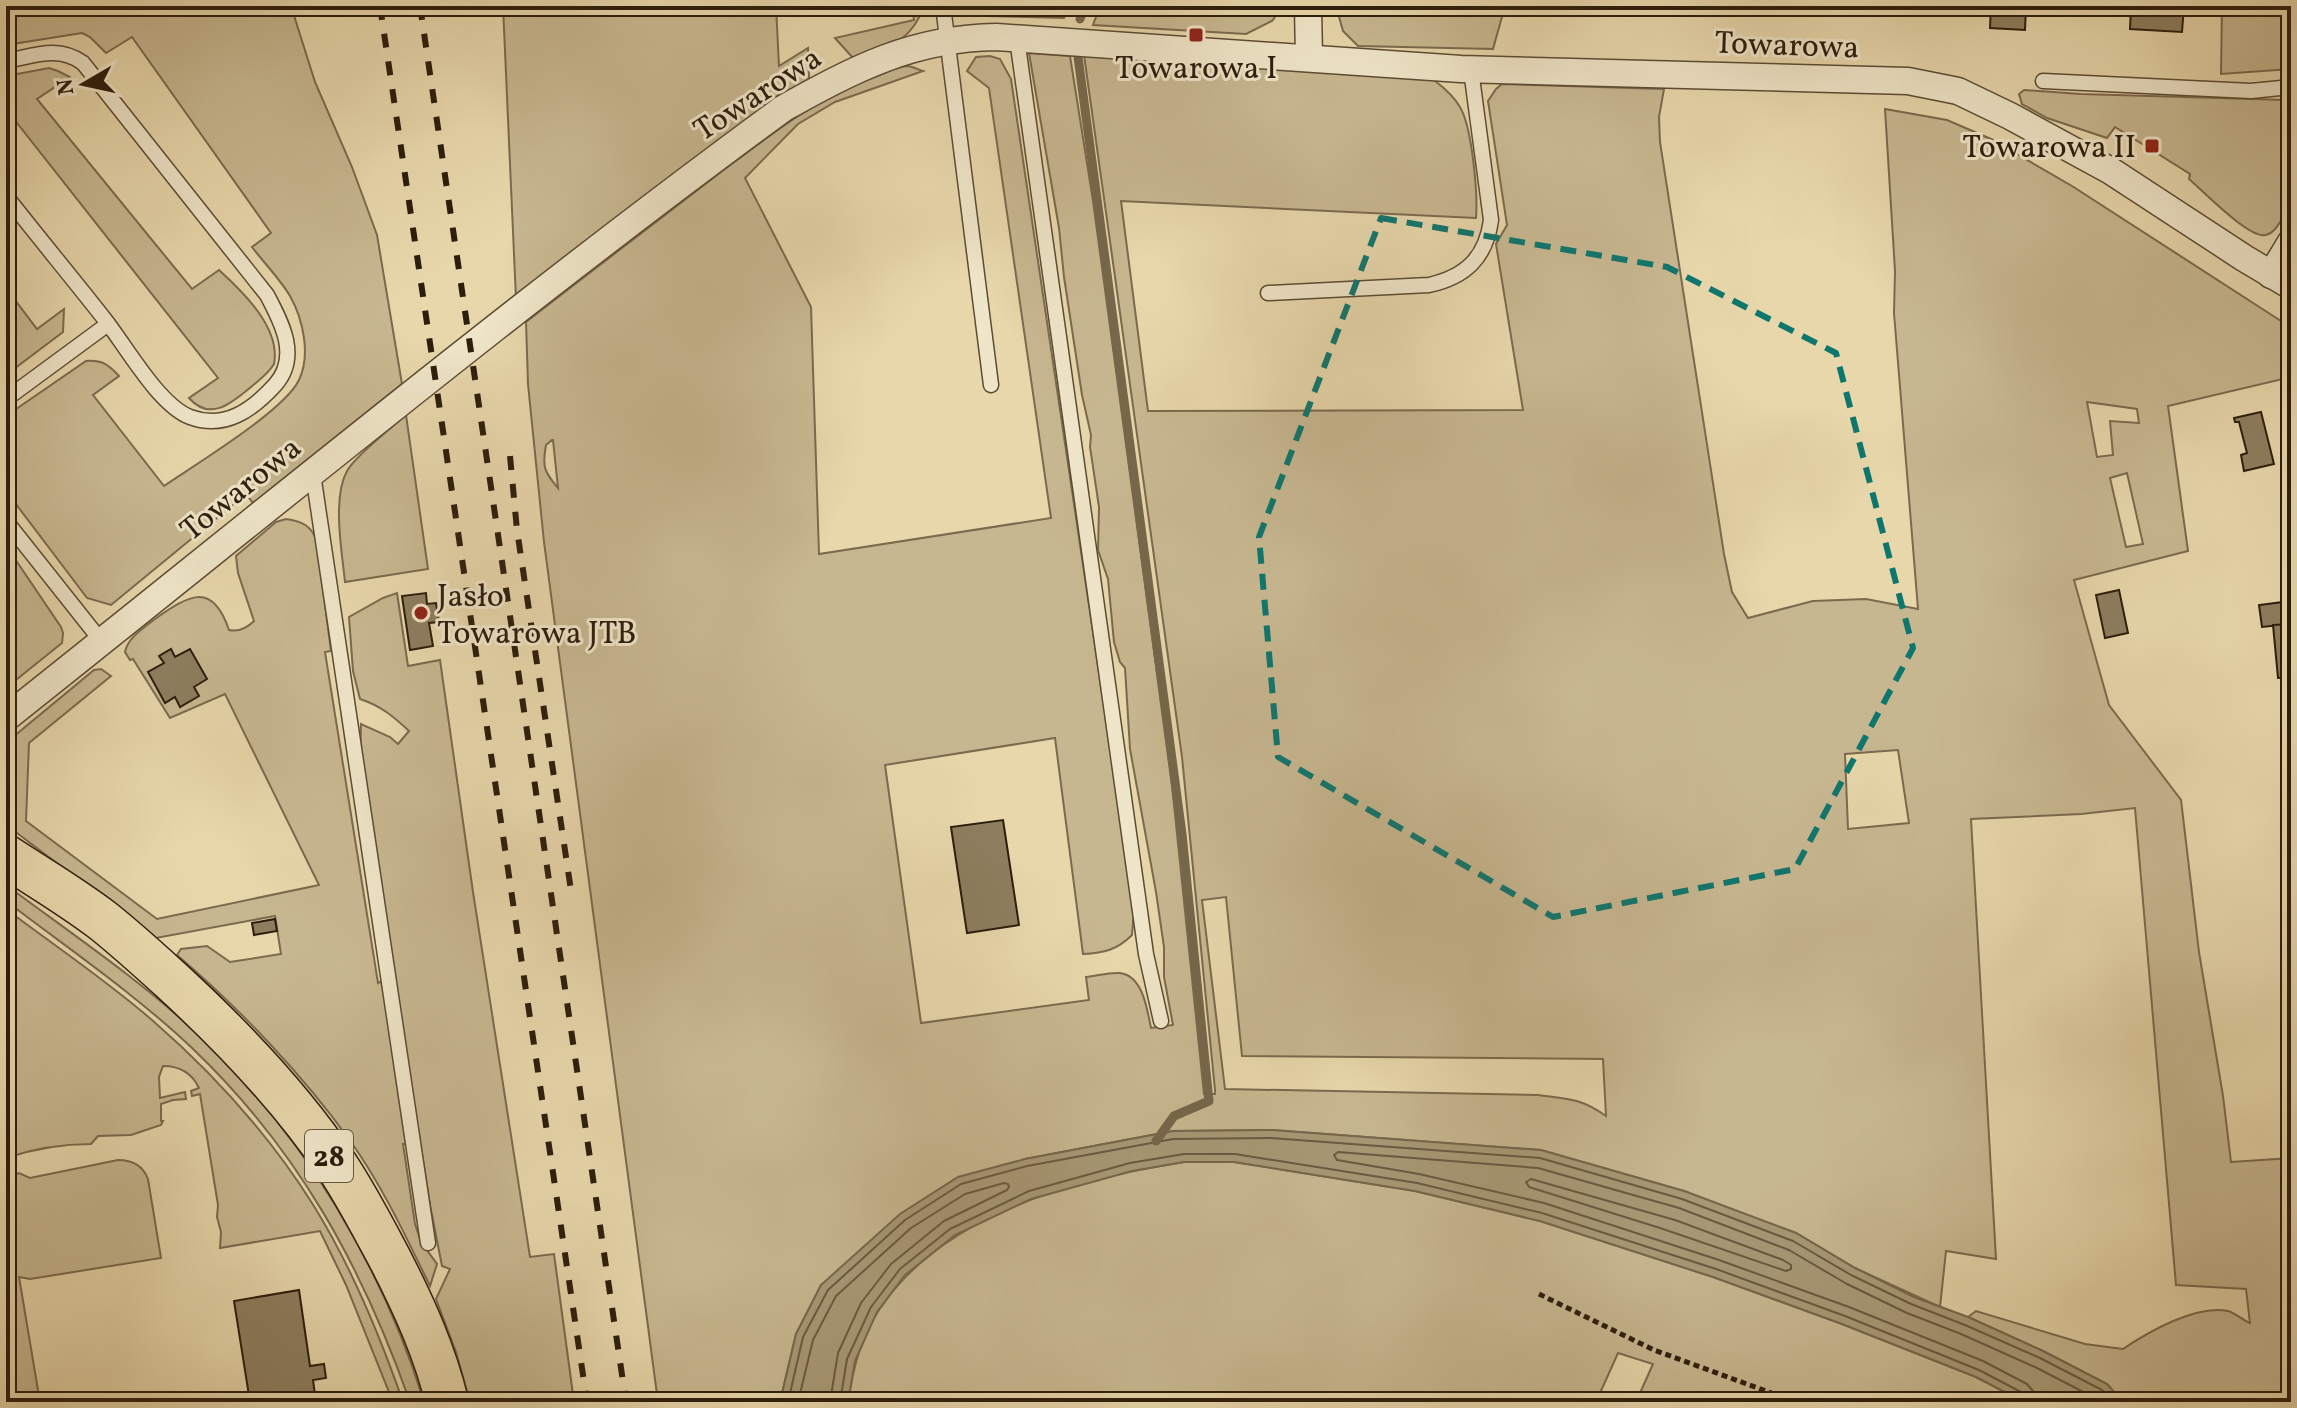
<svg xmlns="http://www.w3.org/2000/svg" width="2297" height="1408" font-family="Vollkorn,serif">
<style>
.green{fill:#c7b790;stroke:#7a6a4e;stroke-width:2;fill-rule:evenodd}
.water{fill:#a79875;stroke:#76674b;stroke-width:2}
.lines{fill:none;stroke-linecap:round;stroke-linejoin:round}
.shore{stroke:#6a5a41;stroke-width:2}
.stream{stroke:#76674b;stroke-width:9}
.building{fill:#8d7e5f;stroke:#2c1d0d;stroke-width:2}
.service-casing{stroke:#5b4c34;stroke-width:17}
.minor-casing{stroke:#5b4c34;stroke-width:29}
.primary-casing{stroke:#2c1d0d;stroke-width:45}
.path{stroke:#2c1d0d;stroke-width:5;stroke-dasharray:6 4;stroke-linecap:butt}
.service{stroke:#efe5c8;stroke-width:14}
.minor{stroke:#efe5c8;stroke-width:26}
.primary{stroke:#e7d7ab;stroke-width:42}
.rail{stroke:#2c1d0d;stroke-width:6;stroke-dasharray:14 14;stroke-linecap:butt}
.marked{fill:none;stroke:#0f766e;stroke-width:6;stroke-dasharray:16 10;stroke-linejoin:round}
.poi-dot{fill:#8f2418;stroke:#efe5c8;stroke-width:3}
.labels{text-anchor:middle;stroke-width:6;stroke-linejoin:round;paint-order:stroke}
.shield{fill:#efe5c8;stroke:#665945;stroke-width:2}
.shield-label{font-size:30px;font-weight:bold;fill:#2c1d0d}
.street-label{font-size:32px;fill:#2c1d0d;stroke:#efe5c8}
.poi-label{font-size:32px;fill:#2c1d0d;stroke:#efe5c8}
</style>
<rect width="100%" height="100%" fill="#e7d7ab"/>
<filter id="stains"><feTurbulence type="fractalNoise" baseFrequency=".0025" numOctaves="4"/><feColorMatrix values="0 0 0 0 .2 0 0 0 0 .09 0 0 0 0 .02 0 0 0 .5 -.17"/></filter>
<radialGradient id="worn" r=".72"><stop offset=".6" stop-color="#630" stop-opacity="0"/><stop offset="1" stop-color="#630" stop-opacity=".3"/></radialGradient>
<!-- green -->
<g class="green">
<path d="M6 6H291L315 82 352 167 377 235 402 384 253 503 246 494 111 605 87 598 6 491V416L86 361C102 360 108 364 119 376L93 395 164 486C196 464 284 411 299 380 311 355 303 319 290 296 280 279 264 263 252 247L271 233 132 37 106 53 90 37 82 33 6 45Z"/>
<polygon points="503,6 776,6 779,66 808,48 809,79 777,98 516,299"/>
<path d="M912 6H924C910 45 888 45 853 58L835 38 914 20Z"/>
<polygon points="964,6 1069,6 1064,18 986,16"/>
<polygon points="1100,6 1283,6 1272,21 1246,34 1093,25"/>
<polygon points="1336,6 1505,6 1493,49 1358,46 1343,31"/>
<polygon points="2222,6 2291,6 2291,69 2221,74"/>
<path d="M1029 53 1070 56 1093 201 1171 776 1204 1094H1215V1090L1182 757 1084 55 1434 80C1443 87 1454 96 1460 107 1472 127 1478 194 1476 218L1121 201 1148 411 1523 410 1496 244 1507 225 1488 101 1496 89 1502 84 1664 89 1659 117 1660 142 1724 554 1732 592 1748 618 1813 601 1866 599 1918 609 1894 313 1895 271 1885 109 1947 120 1991 139 2072 186 2281 321 2291 326V377L2168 406 2188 551 2074 580 2109 705 2181 800 2199 952 2223 1096 2231 1162 2291 1158V1402H2123L2107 1384 2043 1351 1968 1317 1976 1311 2085 1344 2123 1349C2148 1332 2197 1304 2228 1311 2235 1313 2243 1320 2250 1323L2246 1289 2176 1285 2135 808 2081 814 1971 819 1996 1259 1946 1251 1940 1307 1855 1268 1796 1233 1684 1191 1541 1150 1272 1130 1173 1131 1025 1159 821 1285 796 1334 780 1402H658L544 542 528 384 526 322C591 272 655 222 721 172 770 135 818 97 877 76 886 73 896 67 906 66 912 66 917 69 923 71L835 102 798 124 745 178 811 307 819 554 1051 518 989 88 967 71 976 57 990 56 1000 59 1011 79 1134 909 1132 935C1117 950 1104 953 1083 954L1055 738 885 765 921 1023 1089 1000 1086 977C1097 976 1109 972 1120 973 1143 976 1147 1009 1151 1028L1173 1025 1164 977V947L1156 892 1130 749 1125 668 1120 662 1114 642 1108 579 1098 550 1099 507 1090 447 1091 435 1082 395 1064 277 1059 228ZM2087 402 2137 409 2139 423 2110 421 2113 455 2097 457ZM552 440H553L558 488C544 472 542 466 546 445ZM2127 473 2143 544 2126 547 2110 478ZM1898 750 1909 823 1848 829 1845 754ZM1226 897 1242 1056 1603 1059 1606 1116C1581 1098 1568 1099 1538 1095L1225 1089 1202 900Z"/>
<path d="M49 68 58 71 70 77 37 99 192 289 219 270C243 292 281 328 274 364 268 374 259 380 251 387 232 403 210 422 189 398L218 378 6 109V76Z"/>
<path d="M2024 90 2081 94 2291 100V220L2284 216C2279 223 2275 233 2266 235 2250 240 2202 190 2189 179L2190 174 2115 127 2107 138 2047 118 2022 104 2019 94Z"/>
<polygon points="6,288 37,329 64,309 63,332 6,375"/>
<path d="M406 415 428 569 345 582C342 552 332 498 347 471 354 457 392 427 406 415Z"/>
<path d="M286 519C302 521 312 526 317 542L331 651 325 652 378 983 382 981 406 1144H403L415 1224 421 1242 437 1264 430 1286C406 1237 383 1187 351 1142 304 1076 238 1007 177 955L181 949 207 946 230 962 281 954 275 916 156 938 13 830 6 822 7 742 94 670 101 669 111 676 29 743 26 821 157 919 319 885 225 694 170 718 133 659 130 660 125 652C128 637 144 628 155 619 188 596 212 580 229 630 239 632 247 628 254 621L238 573 236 556 276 522Z"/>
<polygon points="9,550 61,627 63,633 62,643 6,688 6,552"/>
<path d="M397 593 408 666 440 660 473 892 530 1257 554 1254 574 1402H470L456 1352 436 1299 450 1269 442 1266 430 1205 360 761 361 724 390 737 398 744 409 731C393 716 381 706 360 699L353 671 349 617 383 598Z"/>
<path d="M6 885C72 934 142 981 202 1038 305 1138 382 1265 424 1402H410C362 1266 298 1149 192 1048 135 994 69 949 6 901Z"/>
<path d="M6 909C55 946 106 980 152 1020 213 1073 269 1135 312 1203 351 1265 379 1333 403 1402H393L346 1285 320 1231 220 1248 221 1232 217 1217 218 1205 200 1094 192 1096 191 1091 199 1088C192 1073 179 1066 163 1066L159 1077 160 1098 185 1092 186 1099 173 1100 161 1104V1121H163L161 1125 131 1135 98 1136 91 1144C62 1144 33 1149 6 1158Z"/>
<path d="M118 1160C133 1160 143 1166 148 1179L161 1258 30 1279 19 1277 40 1402H14L6 1359V1179L19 1173 30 1178Z"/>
<path d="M1184 1162H1234L1415 1191 1540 1221 1713 1277 1842 1324 1976 1377 2024 1402H1636L1653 1364 1618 1353 1596 1402H848C853 1370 860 1338 879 1310 943 1213 1076 1179 1184 1162Z"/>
</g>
<!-- water -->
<polygon class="water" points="1272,1130 1541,1150 1684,1191 1796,1233 1855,1268 1914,1297 1968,1317 2043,1351 2107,1384 2123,1402 2024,1402 1976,1377 1842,1324 1713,1277 1540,1221 1415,1191 1234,1162 1184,1162 1132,1171 1031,1199 955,1235 905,1275 877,1312 855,1361 848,1402 780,1402 796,1334 821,1285 900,1214 958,1177 1025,1159 1173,1131"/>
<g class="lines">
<!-- shore -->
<g class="shore">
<polygon points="1531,1179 1675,1220 1783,1260 1791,1265 1791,1269 1786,1271 1660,1228 1529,1187 1526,1182"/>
<polyline points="788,1402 803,1337 828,1290 905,1220 961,1184 1027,1166 1173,1139 1271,1138 1540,1158 1682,1199 1793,1241 1851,1275 1911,1304 1965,1325 2040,1358 2102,1390 2113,1402"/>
<polyline points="798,1402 813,1340 836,1296 911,1228 965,1194 1004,1183 1008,1184 1009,1187 1007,1190 944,1221 891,1264 861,1303 838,1353 830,1402"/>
<polyline points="840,1402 847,1359 871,1307 900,1269 950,1229 1029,1191 1130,1163 1184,1154 1235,1154 1417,1183 1542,1213 1716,1269 1845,1316 1979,1370 2021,1392 2025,1402"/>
<polyline points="2035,1402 2033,1391 2027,1384 1983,1361 1849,1307 1719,1260 1544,1203 1419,1174 1337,1160 1334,1155 1338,1152 1538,1168 1679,1208 1789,1250 1847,1284 1907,1313 1961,1334 2035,1367 2095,1398 2099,1402"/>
</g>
<!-- stream -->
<g class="stream">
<polyline points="1080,19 1085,6"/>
<polyline points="1078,57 1182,834 1209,1101 1174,1116 1156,1141"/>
</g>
</g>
<!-- building -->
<g class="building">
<polygon points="1991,6 2026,6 2025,30 1990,28"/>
<polygon points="2131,6 2184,6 2182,32 2130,29"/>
<polygon points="2261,412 2274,464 2244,471 2241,455 2247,453 2239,422 2235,422 2234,418"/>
<polygon points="2119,590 2128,633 2105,638 2096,595"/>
<polygon points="426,593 427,604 436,603 439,622 429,623 433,646 410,650 402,596"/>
<polygon points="2291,601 2291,624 2262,627 2259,605"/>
<polygon points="2291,624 2291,677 2278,678 2273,625"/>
<polygon points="171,649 175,657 190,649 207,679 194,687 199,696 180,707 175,697 165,703 148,672 164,663 159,656"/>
<polygon points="1003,820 1019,925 967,933 951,827"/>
<polygon points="275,919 277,931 254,935 252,923"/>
<polygon points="299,1290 310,1366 324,1364 326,1378 313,1380 316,1402 250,1402 234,1301"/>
</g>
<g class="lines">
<defs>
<g id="service">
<polyline points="943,6 991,385"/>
<polyline points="1017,39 1146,954 1161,1021"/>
<path d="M6 61C34 56 58 45 83 63L267 295C282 323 300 357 275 385 252 410 225 430 190 417 159 405 127 348 106 321 73 279 39 238 6 196"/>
<polyline points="2043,81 2251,91 2291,87"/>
<path d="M1268 293 1429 285C1465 277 1486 258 1491 220L1471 70"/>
<polyline points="6,399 108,324"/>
<polyline points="313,474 428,1243"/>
<polyline points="6,521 102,642"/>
</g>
<g id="minor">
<polyline points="1308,6 1309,58"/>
<polyline points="2271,275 2291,242"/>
<path d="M6 718C264 513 518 303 784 108 854 69 913 38 996 37L1461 69 1908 81 1958 91 2010 116 2111 171 2244 258 2291 286"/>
</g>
<path id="primary" d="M6 856C38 877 72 897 102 920 126 939 149 960 171 980 232 1036 291 1097 337 1166 357 1196 374 1229 391 1261 414 1306 435 1352 447 1402"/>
</defs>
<!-- service casing -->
<use href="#service" class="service-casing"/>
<!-- minor casing -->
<use href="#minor" class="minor-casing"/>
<!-- primary casing -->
<use href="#primary" class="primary-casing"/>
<!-- path -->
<polyline class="path" points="1539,1294 1654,1350 1796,1402"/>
<!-- service -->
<use href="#service" class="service"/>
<!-- minor -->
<use href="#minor" class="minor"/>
<!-- primary -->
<use href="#primary" class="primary"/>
<!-- rail -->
<g class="rail">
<polyline points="380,6 587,1402"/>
<polyline points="420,6 626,1402"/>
<polyline points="510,456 517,530 572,897"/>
</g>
</g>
<!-- marked area -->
<path class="marked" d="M1381 218 1667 267 1836 353 1913 648 1795 869 1553 917 1278 757 1259 537Z"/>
<!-- markers -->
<g class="poi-dot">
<rect x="1188" y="27" width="16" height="16" rx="4"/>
<rect x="2144" y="138" width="16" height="16" rx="4"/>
<circle cx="421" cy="613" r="8"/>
</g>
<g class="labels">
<!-- shield labels -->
<rect class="shield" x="305" y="1130" width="48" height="52" rx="6"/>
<g class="shield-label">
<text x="329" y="1166">28</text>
</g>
<!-- street labels -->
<g class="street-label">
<text transform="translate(1787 44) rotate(2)" y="11">Towarowa</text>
<text transform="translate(757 93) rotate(-33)" y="11">Towarowa</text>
<text transform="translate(240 488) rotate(-39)" y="11">Towarowa</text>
</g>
<!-- poi labels -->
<g class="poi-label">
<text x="1196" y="78">Towarowa I</text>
<text x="2136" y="157" text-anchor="end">Towarowa II</text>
<text x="437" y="606" text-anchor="start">Jasło<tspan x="437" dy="37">Towarowa JTB</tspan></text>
</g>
</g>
<!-- margin -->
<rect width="2297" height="1408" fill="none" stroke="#e7d7ab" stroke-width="32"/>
<rect x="8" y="8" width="2281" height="1392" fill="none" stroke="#2c1d0d" stroke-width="4"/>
<rect x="16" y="16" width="2265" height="1376" fill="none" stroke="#2c1d0d" stroke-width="2"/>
<!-- north arrow -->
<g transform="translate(84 84) rotate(261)" stroke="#efe5c8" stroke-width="6" paint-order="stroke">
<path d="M0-6L14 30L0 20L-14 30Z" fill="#2c1d0d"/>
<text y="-12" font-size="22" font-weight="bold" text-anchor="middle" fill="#2c1d0d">N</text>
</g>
<rect width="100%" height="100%" filter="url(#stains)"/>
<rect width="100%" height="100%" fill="url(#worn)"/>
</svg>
